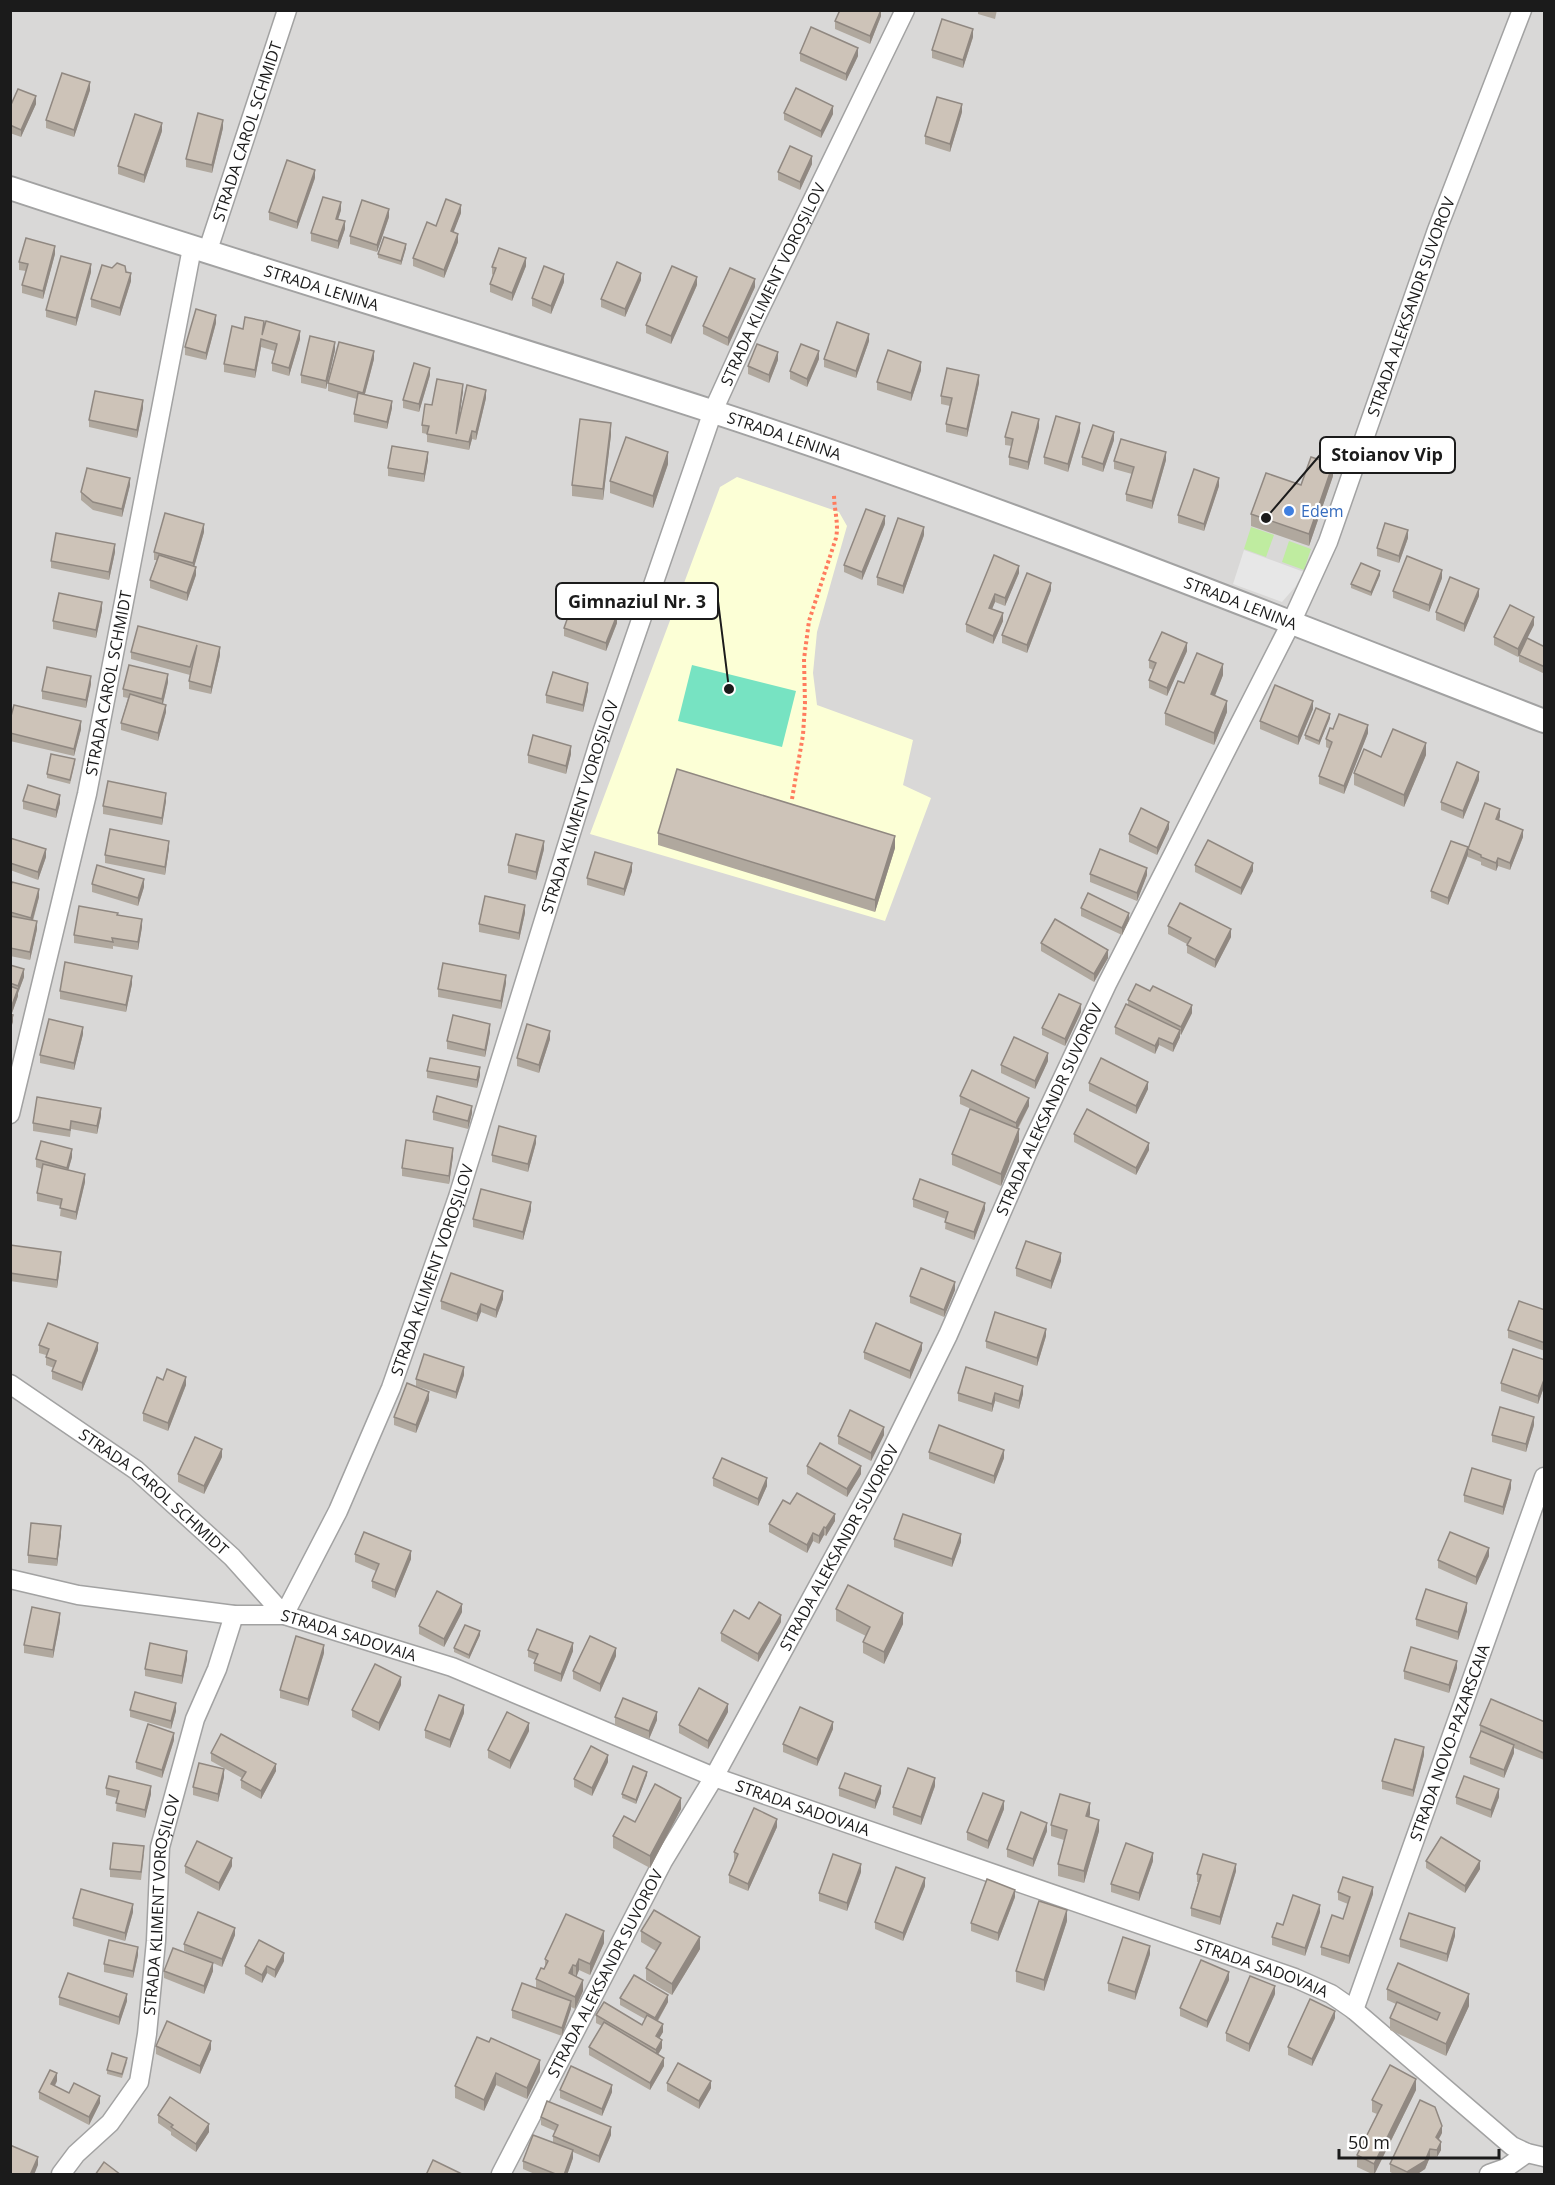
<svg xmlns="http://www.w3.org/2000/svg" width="1555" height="2185" font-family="'Open Sans',sans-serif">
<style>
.residential{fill:#d9d8d7}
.education{fill:#fcffd6}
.grass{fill:#bfeca0}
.pitch{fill:#77e3c2}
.parking{fill:#e7e7e7}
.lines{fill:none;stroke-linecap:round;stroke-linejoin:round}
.minor-casing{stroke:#a2a2a2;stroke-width:21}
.tertiary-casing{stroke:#a2a2a2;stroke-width:26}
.path{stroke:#ff7c5e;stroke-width:4;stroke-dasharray:3 3;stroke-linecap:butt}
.minor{stroke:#fff;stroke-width:18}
.tertiary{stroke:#fff;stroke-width:22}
.wall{fill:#b0a89e}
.shaded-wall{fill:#908881}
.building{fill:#cdc3b8;stroke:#908881;stroke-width:1.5}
.shop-dot{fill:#3f7fe0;stroke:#fff;stroke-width:2}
.labels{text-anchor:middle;stroke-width:4.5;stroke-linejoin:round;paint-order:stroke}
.street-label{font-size:16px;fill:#1b1b1b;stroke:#fff}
.shop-label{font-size:16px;fill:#366cbe;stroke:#fff;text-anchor:start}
.leader{fill:none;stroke:#1b1b1b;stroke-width:2}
.callout-dot{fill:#1b1b1b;stroke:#fff;stroke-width:2}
.callout{fill:#fff;stroke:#1b1b1b;stroke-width:2}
.callout-label{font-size:18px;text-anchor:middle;font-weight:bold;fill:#1b1b1b}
</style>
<rect width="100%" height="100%" fill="#edeadf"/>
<!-- residential -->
<rect class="residential" x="11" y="11" width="1533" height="2163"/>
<!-- education -->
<polygon class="education" points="737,477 839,512 847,526 817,632 813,673 817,705 913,740 903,785 931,798 885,921 590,834 720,487"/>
<!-- grass -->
<g class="grass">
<polygon points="1251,527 1274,535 1266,557 1244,549"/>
<polygon points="1289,541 1311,549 1304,570 1282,562"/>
</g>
<!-- pitch -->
<polygon class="pitch" points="692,665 796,691 782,747 678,721"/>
<!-- parking -->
<polygon class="parking" points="1244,550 1304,572 1295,587 1282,602 1233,584"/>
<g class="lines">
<defs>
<g id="minor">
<path id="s1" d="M207 253 287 10"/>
<path id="s2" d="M10 1114 87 794 192 248"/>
<path id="s3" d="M10 1384 136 1470 232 1557 284 1615 338 1511 391 1388 458 1197 602 733 713 411 753 323 905 10"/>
<path id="s4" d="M10 1579 78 1595 234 1615H284L452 1667 714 1777 1295 1978 1331 1994 1354 2010 1512 2146 1527 2153 1544 2157"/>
<path id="s5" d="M1354 2010 1544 1477"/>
<path id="s6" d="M61 2174 76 2154 110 2123 139 2082 147 2034 156 1941 160 1847 195 1719 217 1669 234 1615"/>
<path id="s7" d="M501 2174 663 1861 714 1777 883 1467 948 1335 1027 1154 1107 984 1291 623 1328 542 1437 230 1522 10"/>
<polyline points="1489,2174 1506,2168 1527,2153"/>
</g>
<g id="tertiary">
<path id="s8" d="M10 188C243 265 478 335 711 411 993 503 1268 614 1544 721"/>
</g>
</defs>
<!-- minor casing -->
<use href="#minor" class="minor-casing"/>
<!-- tertiary casing -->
<use href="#tertiary" class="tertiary-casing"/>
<!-- path -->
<path class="path" d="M792 799 803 735 805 704 804 659 809 621 836 538C839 523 834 510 834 494"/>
<!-- minor -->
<use href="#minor" class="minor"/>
<!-- tertiary -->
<use href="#tertiary" class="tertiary"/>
</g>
<!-- wall -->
<g class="wall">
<polygon points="881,10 881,16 870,44 835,29 835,21"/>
<polygon points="978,10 997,10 995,19 978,14"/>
<polygon points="973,37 963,68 932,58 932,50"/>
<polygon points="800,53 858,56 846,81 800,61"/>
<polygon points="90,90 74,137 46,128 46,120"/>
<polygon points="36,104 21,137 10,133 10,107"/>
<polygon points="962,112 950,152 925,144 925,136"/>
<polygon points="784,113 833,114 821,138 784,120"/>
<polygon points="223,128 212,173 186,167 186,159"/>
<polygon points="162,131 144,183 118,174 118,166"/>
<polygon points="812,164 800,190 778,180 778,172"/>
<polygon points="315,178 297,229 269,220 269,212"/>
<polygon points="341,210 338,219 345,229 338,249 311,241 311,233"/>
<polygon points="461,213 453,232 458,242 444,278 413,266 413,258 436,226"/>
<polygon points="389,217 377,252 350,244 350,236"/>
<polygon points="406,248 401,265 378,258 378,254"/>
<polygon points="55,254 43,299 22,293 22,285 26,271 19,270 19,262"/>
<polygon points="526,266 512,301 490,292 490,284 493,275 492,274 492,267"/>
<polygon points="112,268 126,272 131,281 120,316 91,307 91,299"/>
<polygon points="91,272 76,326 46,317 46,310"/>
<polygon points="641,280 625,317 601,307 601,299"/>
<polygon points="564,282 551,314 532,306 532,298"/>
<polygon points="697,285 671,344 646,333 646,325"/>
<polygon points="755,287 728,346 703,334 703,326"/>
<polygon points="216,323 206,360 185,355 185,347"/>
<polygon points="264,327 300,339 289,376 272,371 272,363 275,351 261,347 255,378 224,372 224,364 243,329"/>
<polygon points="869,341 856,378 824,367 824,359"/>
<polygon points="335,350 326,389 301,383 301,375"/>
<polygon points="374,359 365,394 392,408 387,429 354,422 354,414 357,399 328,391 328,383"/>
<polygon points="819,359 807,387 790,379 790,371"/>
<polygon points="778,360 769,383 748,374 748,366"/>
<polygon points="921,370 911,401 877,390 877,382"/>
<polygon points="430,375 419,412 403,408 403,400"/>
<polygon points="979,383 967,437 946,432 946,424 950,406 941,404 941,396"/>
<polygon points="463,391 458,423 486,398 476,440 472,439 469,450 427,442 427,434 422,433 422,425 432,405"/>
<polygon points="143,408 137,438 89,427 89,420"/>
<polygon points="1039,427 1028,470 1009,465 1009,457 1012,446 1005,445 1005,437"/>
<polygon points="1080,431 1068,472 1044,464 1044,457"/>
<polygon points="611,435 603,500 572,496 572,485"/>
<polygon points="1114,440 1103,472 1082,465 1082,457"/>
<polygon points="428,460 424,482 388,476 388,468"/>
<polygon points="1166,460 1152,509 1126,501 1126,494 1132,474 1114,469 1114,461"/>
<polygon points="668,464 653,508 610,493 610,481"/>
<polygon points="1333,476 1309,546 1251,526 1251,514 1301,485"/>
<polygon points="130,485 122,517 93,510 81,500 81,492"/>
<polygon points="1219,486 1204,531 1178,523 1178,515"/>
<polygon points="885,524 862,580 844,572 844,565"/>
<polygon points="204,532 194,566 196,575 187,601 150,588 150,580 157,560 154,560 154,552"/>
<polygon points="924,535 903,594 877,585 877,577"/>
<polygon points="1408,538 1399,563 1377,556 1377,548"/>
<polygon points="115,552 109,580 51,568 51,561"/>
<polygon points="994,555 1019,573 1005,606 995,602 992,609 1003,621 993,644 966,632 966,624"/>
<polygon points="1380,575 1371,596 1351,588 1351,584"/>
<polygon points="1442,578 1429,612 1393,598 1393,591"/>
<polygon points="1051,590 1027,653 1002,643 1002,635"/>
<polygon points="1479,596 1464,632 1436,620 1436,612"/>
<polygon points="102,610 96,638 53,629 53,621"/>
<polygon points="617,623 606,651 564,636 564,628"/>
<polygon points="1534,625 1527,638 1545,647 1545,674 1519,662 1519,655 1518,657 1494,645 1494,637"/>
<polygon points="1187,651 1167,696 1149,688 1149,680 1153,670 1149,668 1149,660"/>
<polygon points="131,652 220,655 211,694 189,689 189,681 190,675 131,659"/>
<polygon points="1223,675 1215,696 1227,712 1214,745 1165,725 1165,713 1184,683"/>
<polygon points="168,682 163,704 166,712 158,741 121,730 121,723 128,698 123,697 123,689"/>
<polygon points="91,684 86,708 42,699 42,691"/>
<polygon points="588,690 583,712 546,703 546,695"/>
<polygon points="1313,709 1298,745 1260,729 1260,721"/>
<polygon points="1330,718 1319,745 1305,739 1305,735"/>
<polygon points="10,720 81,729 74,756 10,741"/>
<polygon points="1368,733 1344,794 1319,784 1319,776 1330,749 1326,747 1326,739"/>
<polygon points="571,754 566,774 528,763 528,755"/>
<polygon points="1426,755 1404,807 1354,785 1354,773 1381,757"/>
<polygon points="75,763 70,784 47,778 47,774"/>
<polygon points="1479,780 1463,819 1441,810 1441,802"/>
<polygon points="23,801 60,803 56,818 23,809"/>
<polygon points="166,801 162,825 103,814 103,806"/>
<polygon points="1500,817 1498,820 1523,837 1510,870 1498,866 1496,871 1481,865 1481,862 1468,857 1468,849"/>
<polygon points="1169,829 1157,855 1129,842 1129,834"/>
<polygon points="658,833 895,848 875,912 658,845"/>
<polygon points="10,838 46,857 38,880 10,870"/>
<polygon points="169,848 165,875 105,863 105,855"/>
<polygon points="544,849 536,880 508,873 508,865"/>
<polygon points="1468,855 1448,905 1431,898 1431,891"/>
<polygon points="1195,865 1253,871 1241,895 1195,872"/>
<polygon points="632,871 624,896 587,885 587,878"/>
<polygon points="1090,874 1147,875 1137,901 1090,882"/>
<polygon points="92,884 144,887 138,906 92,892"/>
<polygon points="10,889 39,897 33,921 37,929 30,960 10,956"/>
<polygon points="1081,908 1129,920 1122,935 1081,916"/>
<polygon points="525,913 519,940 479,932 479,924"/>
<polygon points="1168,926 1231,937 1215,968 1187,953 1187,944 1168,934"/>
<polygon points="142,927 138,950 113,946 113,949 74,943 74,935"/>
<polygon points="1041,943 1108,958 1094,982 1041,951"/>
<polygon points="10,965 24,977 18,993 18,996 12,1013 10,1012"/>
<polygon points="506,983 501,1009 438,997 438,989"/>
<polygon points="132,984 126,1012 60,999 60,991"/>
<polygon points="1128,1000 1192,1013 1181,1035 1180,1034 1180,1037 1173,1052 1159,1045 1155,1054 1115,1034 1115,1027 1128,1004"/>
<polygon points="1081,1012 1065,1046 1042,1035 1042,1028"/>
<polygon points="490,1032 485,1057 447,1049 447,1041"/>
<polygon points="83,1034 74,1070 40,1063 40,1055"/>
<polygon points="550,1039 539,1073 517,1066 517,1058"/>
<polygon points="1048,1061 1035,1089 1001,1073 1001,1065"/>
<polygon points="427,1071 480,1075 477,1088 427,1078"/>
<polygon points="1089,1083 1148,1089 1136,1114 1089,1091"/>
<polygon points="960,1096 1029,1106 1018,1129 1019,1141 1001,1186 952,1165 952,1154 980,1113 960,1104"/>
<polygon points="433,1112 472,1113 468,1129 433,1120"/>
<polygon points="101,1116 97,1134 71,1129 70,1137 33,1131 33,1123"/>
<polygon points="1074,1134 1149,1150 1136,1175 1074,1142"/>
<polygon points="536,1143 528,1172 492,1162 492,1155"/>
<polygon points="453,1156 449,1184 402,1176 402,1168"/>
<polygon points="72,1157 68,1170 85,1182 76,1220 60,1216 61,1206 37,1201 37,1193 42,1169 36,1167 36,1159"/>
<polygon points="913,1199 985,1210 974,1240 945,1229 946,1219 913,1207"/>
<polygon points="531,1210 523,1240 473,1227 473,1219"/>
<polygon points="10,1245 61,1260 57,1288 10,1281"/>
<polygon points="1061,1261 1051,1289 1016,1276 1016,1268"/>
<polygon points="955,1290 944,1317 910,1303 910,1296"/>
<polygon points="503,1299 496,1318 481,1312 477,1322 441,1309 441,1301"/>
<polygon points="1545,1310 1545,1351 1508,1338 1508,1330"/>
<polygon points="1046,1336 1037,1366 986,1348 986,1341"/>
<polygon points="39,1345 98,1350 82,1391 52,1379 52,1371 54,1368 46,1365 46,1355 39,1353"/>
<polygon points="922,1350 910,1379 864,1359 864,1352"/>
<polygon points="1545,1360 1545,1384 1538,1404 1501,1391 1501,1383"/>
<polygon points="464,1375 456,1399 416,1386 416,1379"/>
<polygon points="163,1380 186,1385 168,1431 143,1421 143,1413"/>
<polygon points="958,1393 1023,1394 1019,1409 995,1401 992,1412 958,1401"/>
<polygon points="429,1400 416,1433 394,1425 394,1417"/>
<polygon points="1534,1425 1526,1452 1492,1442 1492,1435"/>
<polygon points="884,1435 871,1461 838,1444 838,1436"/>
<polygon points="929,1452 1004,1458 994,1484 929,1459"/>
<polygon points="222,1457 204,1494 178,1482 178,1474"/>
<polygon points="807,1466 861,1474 847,1497 807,1474"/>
<polygon points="713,1478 767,1486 758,1506 713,1486"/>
<polygon points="1511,1488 1503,1515 1464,1502 1464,1495"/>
<polygon points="790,1504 835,1521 826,1536 824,1535 819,1544 813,1541 807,1553 769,1532 769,1524"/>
<polygon points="61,1534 57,1566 28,1563 28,1555"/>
<polygon points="894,1539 961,1542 952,1567 894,1547"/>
<polygon points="355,1554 411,1559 395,1598 372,1588 372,1581 376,1571 355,1562"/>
<polygon points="1489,1556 1476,1585 1438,1568 1438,1560"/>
<polygon points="836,1609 903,1624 884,1664 863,1653 863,1642 866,1636 836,1621"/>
<polygon points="1467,1611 1458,1640 1416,1626 1416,1619"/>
<polygon points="462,1612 444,1647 419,1634 419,1626"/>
<polygon points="1545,1615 1545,1627 1543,1626 1543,1618"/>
<polygon points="60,1621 53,1658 24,1653 24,1645"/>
<polygon points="781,1622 758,1662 721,1641 721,1633"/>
<polygon points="480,1635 469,1659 454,1652 454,1648"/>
<polygon points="528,1650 573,1651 561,1682 534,1671 534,1663 535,1660 528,1657"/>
<polygon points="324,1653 308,1706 280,1698 280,1690"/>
<polygon points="616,1656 600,1692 573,1679 573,1671"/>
<polygon points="187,1659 182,1684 145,1676 145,1669"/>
<polygon points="1457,1668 1449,1693 1404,1679 1404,1671"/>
<polygon points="401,1685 379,1731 352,1717 352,1710"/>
<polygon points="130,1710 176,1711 171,1729 130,1717"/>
<polygon points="728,1712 708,1749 679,1733 679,1725"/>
<polygon points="464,1713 450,1748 425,1738 425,1730"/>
<polygon points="615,1717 657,1720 649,1739 615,1725"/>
<polygon points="1545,1722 1544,1760 1514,1748 1514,1753 1504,1778 1470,1764 1470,1757 1480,1733 1480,1725"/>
<polygon points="833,1729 817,1766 783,1752 783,1744"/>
<polygon points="529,1731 510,1769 488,1758 488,1750"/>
<polygon points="174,1740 162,1778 136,1769 136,1762"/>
<polygon points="211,1753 276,1771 261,1799 241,1788 241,1780 242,1778 211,1761"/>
<polygon points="1424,1755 1413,1797 1382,1789 1382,1781"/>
<polygon points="608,1762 592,1796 574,1787 574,1779"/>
<polygon points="647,1775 636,1804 622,1798 622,1794"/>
<polygon points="224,1777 218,1802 193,1795 193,1787"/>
<polygon points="935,1786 921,1825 893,1815 893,1807"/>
<polygon points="106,1788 151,1794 145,1818 116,1811 117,1798 106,1795"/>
<polygon points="839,1788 881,1793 875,1809 839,1796"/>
<polygon points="1456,1797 1499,1797 1491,1818 1456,1804"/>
<polygon points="681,1809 650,1868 613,1848 613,1836 635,1822"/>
<polygon points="1004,1809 988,1849 967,1840 967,1832"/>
<polygon points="1090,1814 1089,1817 1099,1831 1084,1883 1058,1876 1058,1864 1064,1840 1051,1836 1051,1825"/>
<polygon points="777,1827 748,1891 729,1883 729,1875 735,1861 734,1860 734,1852"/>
<polygon points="1047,1831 1033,1867 1007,1857 1007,1849"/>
<polygon points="144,1854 141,1880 110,1877 110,1869"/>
<polygon points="1153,1861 1139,1901 1111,1892 1111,1884"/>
<polygon points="1426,1861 1480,1869 1465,1893 1426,1868"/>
<polygon points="185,1866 232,1866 219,1891 185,1873"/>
<polygon points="1236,1871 1220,1925 1191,1916 1191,1908 1198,1882 1197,1882 1197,1874"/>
<polygon points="861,1872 847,1911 819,1901 819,1893"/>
<polygon points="925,1886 903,1941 875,1929 875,1922"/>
<polygon points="1338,1892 1373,1894 1349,1964 1321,1955 1321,1947 1343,1919 1348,1904 1338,1900"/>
<polygon points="1015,1897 998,1941 971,1931 971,1923"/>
<polygon points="133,1912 125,1941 73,1926 73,1918"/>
<polygon points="1320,1912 1305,1956 1272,1945 1272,1937"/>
<polygon points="1067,1921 1044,1991 1016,1982 1016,1971"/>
<polygon points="641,1931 700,1949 672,1995 646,1980 646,1968 656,1951 641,1942"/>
<polygon points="235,1935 222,1967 213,1963 213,1971 204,1994 164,1978 164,1971 212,1963 184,1951 184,1944"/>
<polygon points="1455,1936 1447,1962 1400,1947 1400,1939"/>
<polygon points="604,1943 590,1975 579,1970 576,1977 583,1991 575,2009 571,2007 562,2036 512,2018 512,2010 536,1988 536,1979 544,1969 545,1966 545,1959"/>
<polygon points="1150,1954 1135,2000 1108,1991 1108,1983"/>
<polygon points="138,1955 133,1978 104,1972 104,1964"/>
<polygon points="284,1961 275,1978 267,1973 262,1983 245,1974 245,1966"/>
<polygon points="1229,1980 1207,2028 1180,2016 1180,2008"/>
<polygon points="1387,1989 1469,2006 1446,2056 1390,2030 1390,2018 1396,2004 1387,2000"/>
<polygon points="1275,1994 1249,2052 1226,2041 1226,2033"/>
<polygon points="59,1997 127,2001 119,2025 59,2005"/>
<polygon points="620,1998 668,2002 658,2021 663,2032 659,2038 662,2048 658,2054 664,2066 650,2090 589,2055 589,2047 602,2026 596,2023 596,2015 642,2025 645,2019 620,2005"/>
<polygon points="1335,2018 1312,2066 1288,2055 1288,2047"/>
<polygon points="477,2037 540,2072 527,2099 496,2085 484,2111 455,2098 455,2086"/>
<polygon points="156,2046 211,2049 200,2074 156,2054"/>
<polygon points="127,2062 122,2078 107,2074 107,2070"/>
<polygon points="57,2081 55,2086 69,2093 100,2103 89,2125 39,2099 39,2092"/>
<polygon points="667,2083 711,2088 699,2109 667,2091"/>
<polygon points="560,2090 612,2092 602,2116 560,2098"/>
<polygon points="1416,2090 1374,2175 1357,2167 1357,2155 1377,2114 1372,2112 1372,2100"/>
<polygon points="158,2115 209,2132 196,2152 171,2135 171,2132 158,2123"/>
<polygon points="541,2117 611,2135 599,2163 573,2152 573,2158 567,2175 537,2175 523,2169 523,2161 553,2143 553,2136 555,2131 541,2125"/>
<polygon points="1442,2133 1439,2139 1441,2150 1437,2157 1430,2157 1425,2169 1416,2175 1396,2175 1390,2172 1390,2164"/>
</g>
<!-- shaded-wall -->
<g class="shaded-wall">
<polygon points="881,10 881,16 870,44 870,36"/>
<polygon points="973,29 973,37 963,68 963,60"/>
<polygon points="858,48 858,56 846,81 846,74"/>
<polygon points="90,82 90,90 74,137 74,130"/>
<polygon points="36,96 36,104 21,137 21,130"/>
<polygon points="962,104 962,112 950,152 950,144"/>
<polygon points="833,106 833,114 821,138 821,131"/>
<polygon points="223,120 223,128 212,173 212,165"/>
<polygon points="162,123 162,131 144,183 144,175"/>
<polygon points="812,156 812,164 800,190 800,182"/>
<polygon points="315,170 315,178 297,229 297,222"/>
<polygon points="341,202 341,210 336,226 336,219"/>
<polygon points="461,205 461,213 451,239 451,231"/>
<polygon points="389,209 389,217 377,252 377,245"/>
<polygon points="345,221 345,229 338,249 338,241"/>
<polygon points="458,234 458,242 444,278 444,270"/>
<polygon points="406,244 406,248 401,265 401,261"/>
<polygon points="55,246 55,254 43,299 43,291"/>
<polygon points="526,258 526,266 512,301 512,293"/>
<polygon points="91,264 91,272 76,326 76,318"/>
<polygon points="131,273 131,281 120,316 120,308"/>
<polygon points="641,273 641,280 625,317 625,309"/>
<polygon points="564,274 564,282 551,314 551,306"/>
<polygon points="697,277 697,285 671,344 671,336"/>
<polygon points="755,279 755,287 728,346 728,338"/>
<polygon points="216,315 216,323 206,360 206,353"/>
<polygon points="300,331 300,339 289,376 289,368"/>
<polygon points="869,334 869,341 856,378 856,371"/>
<polygon points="261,339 261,347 255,378 255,370"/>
<polygon points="335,342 335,350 326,389 326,381"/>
<polygon points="374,351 374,359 363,401 363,393"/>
<polygon points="819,351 819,359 807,387 807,379"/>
<polygon points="778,352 778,360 769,383 769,375"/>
<polygon points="921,362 921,370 911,401 911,393"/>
<polygon points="430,368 430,375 419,412 419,404"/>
<polygon points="979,375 979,383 967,437 967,429"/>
<polygon points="463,384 463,391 456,442 456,434"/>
<polygon points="486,390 486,398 476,440 476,432"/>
<polygon points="143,400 143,408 137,438 137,430"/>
<polygon points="392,401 392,408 387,429 387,422"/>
<polygon points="1039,419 1039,427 1028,470 1028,462"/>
<polygon points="611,423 611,435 603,500 603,489"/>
<polygon points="1080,423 1080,431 1068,472 1068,464"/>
<polygon points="472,431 472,439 469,450 469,442"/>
<polygon points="1114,432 1114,440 1103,472 1103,464"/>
<polygon points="428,452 428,460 424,482 424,474"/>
<polygon points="668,452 668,464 653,508 653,496"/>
<polygon points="1166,452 1166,460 1152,509 1152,501"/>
<polygon points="1333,464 1333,476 1309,546 1309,534"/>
<polygon points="130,478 130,485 122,517 122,509"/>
<polygon points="1219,478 1219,486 1204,531 1204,524"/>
<polygon points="885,516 885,524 862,580 862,572"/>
<polygon points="204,524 204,532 193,571 193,563"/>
<polygon points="924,527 924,535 903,594 903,586"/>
<polygon points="1408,530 1408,538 1399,563 1399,556"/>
<polygon points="115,544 115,552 109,580 109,572"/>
<polygon points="1019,566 1019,573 1005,606 1005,598"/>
<polygon points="196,567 196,575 187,601 187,593"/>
<polygon points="1442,570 1442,578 1429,612 1429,605"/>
<polygon points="1380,571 1380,575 1371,596 1371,592"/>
<polygon points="1051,583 1051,590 1027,653 1027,645"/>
<polygon points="1479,589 1479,596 1464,632 1464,624"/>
<polygon points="995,594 995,602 989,616 989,608"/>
<polygon points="102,602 102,610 96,638 96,630"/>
<polygon points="1003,613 1003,621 993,644 993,636"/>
<polygon points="617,615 617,623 606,651 606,643"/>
<polygon points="1534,617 1534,625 1518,657 1518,649"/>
<polygon points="1187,643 1187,651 1167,696 1167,688"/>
<polygon points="220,647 220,655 211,694 211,687"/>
<polygon points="1223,664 1223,675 1211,705 1211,694"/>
<polygon points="168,674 168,682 162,707 162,699"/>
<polygon points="91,676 91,684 86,708 86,700"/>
<polygon points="588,683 588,690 583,712 583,705"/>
<polygon points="1227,701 1227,712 1214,745 1214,733"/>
<polygon points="1313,701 1313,709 1298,745 1298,737"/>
<polygon points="166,705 166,712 158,741 158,733"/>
<polygon points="1330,714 1330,718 1319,745 1319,741"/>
<polygon points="81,721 81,729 74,756 74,749"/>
<polygon points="1368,725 1368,733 1344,794 1344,786"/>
<polygon points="1426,743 1426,755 1404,807 1404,795"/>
<polygon points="571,746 571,754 566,774 566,766"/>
<polygon points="1479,772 1479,780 1463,819 1463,811"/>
<polygon points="166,793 166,801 162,825 162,818"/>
<polygon points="60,795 60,803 56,818 56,810"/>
<polygon points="1500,809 1500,817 1496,827 1496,819"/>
<polygon points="1169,822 1169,829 1157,855 1157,848"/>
<polygon points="1523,830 1523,837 1510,870 1510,863"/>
<polygon points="895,836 895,848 875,912 875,900"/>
<polygon points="169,841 169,848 165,875 165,867"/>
<polygon points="544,841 544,849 536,880 536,872"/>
<polygon points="1468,847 1468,855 1448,905 1448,898"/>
<polygon points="46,849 46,857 38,880 38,872"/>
<polygon points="1498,858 1498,866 1496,871 1496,863"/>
<polygon points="632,863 632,871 624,896 624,889"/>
<polygon points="1253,863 1253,871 1241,895 1241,888"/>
<polygon points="1147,868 1147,875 1137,901 1137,893"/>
<polygon points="144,879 144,887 138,906 138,898"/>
<polygon points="39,889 39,897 31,926 31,918"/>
<polygon points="525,905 525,913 519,940 519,933"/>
<polygon points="1129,913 1129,920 1122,935 1122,928"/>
<polygon points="142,919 142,927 138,950 138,942"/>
<polygon points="37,921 37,929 30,960 30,952"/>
<polygon points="1231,929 1231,937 1215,968 1215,960"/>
<polygon points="1108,950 1108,958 1094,982 1094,974"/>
<polygon points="24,969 24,977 18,993 18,986"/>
<polygon points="506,975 506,983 501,1009 501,1001"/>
<polygon points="132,976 132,984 126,1012 126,1005"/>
<polygon points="18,989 18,996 12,1013 12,1005"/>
<polygon points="1081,1004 1081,1012 1065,1046 1065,1039"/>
<polygon points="1192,1005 1192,1013 1181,1035 1181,1027"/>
<polygon points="13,1015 13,1022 10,1031 10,1024"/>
<polygon points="490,1024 490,1032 485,1057 485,1050"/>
<polygon points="83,1027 83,1034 74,1070 74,1063"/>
<polygon points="1180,1030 1180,1037 1173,1052 1173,1044"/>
<polygon points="550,1031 550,1039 539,1073 539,1065"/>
<polygon points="1159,1038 1159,1045 1155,1054 1155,1046"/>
<polygon points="1048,1053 1048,1061 1035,1089 1035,1081"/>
<polygon points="480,1067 480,1075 477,1088 477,1080"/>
<polygon points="1148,1082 1148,1089 1136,1114 1136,1106"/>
<polygon points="1029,1098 1029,1106 1016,1131 1016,1123"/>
<polygon points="472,1106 472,1113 468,1129 468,1121"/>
<polygon points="101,1108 101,1116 97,1134 97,1126"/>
<polygon points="1019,1129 1019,1141 1001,1186 1001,1174"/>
<polygon points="536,1136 536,1143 528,1172 528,1164"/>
<polygon points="1149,1143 1149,1150 1136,1175 1136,1168"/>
<polygon points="453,1148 453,1156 449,1184 449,1176"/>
<polygon points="72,1149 72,1157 67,1175 67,1168"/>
<polygon points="85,1174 85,1182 76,1220 76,1212"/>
<polygon points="531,1202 531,1210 523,1240 523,1232"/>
<polygon points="985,1203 985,1210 974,1240 974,1232"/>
<polygon points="61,1252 61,1260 57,1288 57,1280"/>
<polygon points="1061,1253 1061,1261 1051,1289 1051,1281"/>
<polygon points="955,1282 955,1290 944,1317 944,1310"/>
<polygon points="503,1291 503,1299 496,1318 496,1310"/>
<polygon points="481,1304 481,1312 477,1322 477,1314"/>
<polygon points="1046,1329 1046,1336 1037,1366 1037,1358"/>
<polygon points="98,1343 98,1350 82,1391 82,1383"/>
<polygon points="922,1343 922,1350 910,1379 910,1371"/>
<polygon points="464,1367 464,1375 456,1399 456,1392"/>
<polygon points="186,1377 186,1385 168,1431 168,1423"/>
<polygon points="1545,1377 1545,1384 1538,1404 1538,1396"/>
<polygon points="1023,1386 1023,1394 1019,1409 1019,1401"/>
<polygon points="429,1392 429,1400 416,1433 416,1425"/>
<polygon points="995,1393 995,1401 992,1412 992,1404"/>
<polygon points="1534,1417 1534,1425 1526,1452 1526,1444"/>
<polygon points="884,1427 884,1435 871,1461 871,1453"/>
<polygon points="222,1449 222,1457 204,1494 204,1486"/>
<polygon points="1004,1450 1004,1458 994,1484 994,1476"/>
<polygon points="861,1466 861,1474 847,1497 847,1489"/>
<polygon points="767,1478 767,1486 758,1506 758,1499"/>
<polygon points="1511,1480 1511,1488 1503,1515 1503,1507"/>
<polygon points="835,1514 835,1521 826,1536 826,1528"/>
<polygon points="61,1526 61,1534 57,1566 57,1559"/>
<polygon points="824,1527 824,1535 819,1544 819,1536"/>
<polygon points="813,1533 813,1541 807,1553 807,1545"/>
<polygon points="961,1534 961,1542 952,1567 952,1559"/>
<polygon points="1489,1548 1489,1556 1476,1585 1476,1577"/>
<polygon points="411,1551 411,1559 395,1598 395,1590"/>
<polygon points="1467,1603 1467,1611 1458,1640 1458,1632"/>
<polygon points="462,1604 462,1612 444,1647 444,1639"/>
<polygon points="60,1613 60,1621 53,1658 53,1650"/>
<polygon points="903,1613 903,1624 884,1664 884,1652"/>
<polygon points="781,1615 781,1622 758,1662 758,1654"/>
<polygon points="480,1631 480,1635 469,1659 469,1655"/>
<polygon points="573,1643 573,1651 561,1682 561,1674"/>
<polygon points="324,1645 324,1653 308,1706 308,1699"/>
<polygon points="616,1648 616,1656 600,1692 600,1684"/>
<polygon points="187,1651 187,1659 182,1684 182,1676"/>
<polygon points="1457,1661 1457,1668 1449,1693 1449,1685"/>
<polygon points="401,1677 401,1685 379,1731 379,1723"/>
<polygon points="176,1703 176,1711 171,1729 171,1721"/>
<polygon points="728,1704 728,1712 708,1749 708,1741"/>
<polygon points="464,1705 464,1713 450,1748 450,1740"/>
<polygon points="657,1712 657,1720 649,1739 649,1731"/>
<polygon points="833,1722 833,1729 817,1766 817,1759"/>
<polygon points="529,1723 529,1731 510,1769 510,1761"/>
<polygon points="174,1733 174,1740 162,1778 162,1770"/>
<polygon points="1514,1745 1514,1753 1504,1778 1504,1770"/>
<polygon points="1424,1747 1424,1755 1413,1797 1413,1790"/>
<polygon points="608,1755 608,1762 592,1796 592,1788"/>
<polygon points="276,1764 276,1771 261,1799 261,1791"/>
<polygon points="224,1769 224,1777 218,1802 218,1794"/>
<polygon points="647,1772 647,1775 636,1804 636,1800"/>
<polygon points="935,1778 935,1786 921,1825 921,1817"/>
<polygon points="151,1786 151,1794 145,1818 145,1810"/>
<polygon points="881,1786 881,1793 875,1809 875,1801"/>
<polygon points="1499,1789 1499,1797 1491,1818 1491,1810"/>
<polygon points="681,1798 681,1809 650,1868 650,1856"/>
<polygon points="1004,1801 1004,1809 988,1849 988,1841"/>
<polygon points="1090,1803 1090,1814 1086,1828 1086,1816"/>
<polygon points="777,1819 777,1827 748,1891 748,1884"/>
<polygon points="1099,1820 1099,1831 1084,1883 1084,1871"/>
<polygon points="1047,1823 1047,1831 1033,1867 1033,1859"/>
<polygon points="1153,1853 1153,1861 1139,1901 1139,1893"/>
<polygon points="232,1858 232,1866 219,1891 219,1883"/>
<polygon points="1480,1861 1480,1869 1465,1893 1465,1886"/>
<polygon points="861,1864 861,1872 847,1911 847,1903"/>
<polygon points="1236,1864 1236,1871 1220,1925 1220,1917"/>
<polygon points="925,1878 925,1886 903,1941 903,1933"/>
<polygon points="1373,1887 1373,1894 1349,1964 1349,1956"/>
<polygon points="1015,1890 1015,1897 998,1941 998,1933"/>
<polygon points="133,1904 133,1912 125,1941 125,1933"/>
<polygon points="1320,1905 1320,1912 1305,1956 1305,1948"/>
<polygon points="1067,1910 1067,1921 1044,1991 1044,1980"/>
<polygon points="235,1928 235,1935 222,1967 222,1959"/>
<polygon points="1455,1928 1455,1936 1447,1962 1447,1954"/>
<polygon points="604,1931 604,1943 590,1975 590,1964"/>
<polygon points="700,1937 700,1949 672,1995 672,1984"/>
<polygon points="1150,1946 1150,1954 1135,2000 1135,1992"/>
<polygon points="138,1947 138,1955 133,1978 133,1971"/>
<polygon points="284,1953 284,1961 275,1978 275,1970"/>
<polygon points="579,1959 579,1970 576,1978 576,1966"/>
<polygon points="213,1963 213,1971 204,1994 204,1986"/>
<polygon points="573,1965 573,1976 569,1973"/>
<polygon points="267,1966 267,1973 262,1983 262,1975"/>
<polygon points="1229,1972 1229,1980 1207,2028 1207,2021"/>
<polygon points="583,1980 583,1991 575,2009 575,1997"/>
<polygon points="1275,1986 1275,1994 1249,2052 1249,2044"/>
<polygon points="127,1994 127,2001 119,2025 119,2017"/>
<polygon points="1469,1994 1469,2006 1446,2056 1446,2044"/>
<polygon points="668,1995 668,2002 655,2025 655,2018"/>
<polygon points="571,2001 571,2009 562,2036 562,2028"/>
<polygon points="1335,2011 1335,2018 1312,2066 1312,2059"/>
<polygon points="663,2024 663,2032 656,2044 656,2036"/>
<polygon points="662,2040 662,2048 656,2058 656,2050"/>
<polygon points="211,2041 211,2049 200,2074 200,2066"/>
<polygon points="664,2058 664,2066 650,2090 650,2083"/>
<polygon points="540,2060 540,2072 527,2099 527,2088"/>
<polygon points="57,2073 57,2081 51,2092 51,2084"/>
<polygon points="496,2073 496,2085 484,2111 484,2100"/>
<polygon points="1416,2079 1416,2090 1374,2175 1374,2164"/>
<polygon points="711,2081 711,2088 699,2109 699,2101"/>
<polygon points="612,2085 612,2092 602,2116 602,2109"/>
<polygon points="100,2096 100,2103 89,2125 89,2117"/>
<polygon points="209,2124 209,2132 196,2152 196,2144"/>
<polygon points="1442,2126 1442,2133 1436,2144 1436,2137"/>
<polygon points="611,2127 611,2135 599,2163 599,2156"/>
<polygon points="1441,2142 1441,2150 1437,2157 1437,2150"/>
<polygon points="1430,2149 1430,2157 1425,2169 1416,2175 1407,2175 1407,2172"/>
<polygon points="573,2150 573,2158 567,2175 564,2175"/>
<polygon points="38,2157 38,2165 34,2175 30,2175"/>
</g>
<!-- building -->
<g class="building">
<polygon points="840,10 881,10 870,36 835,21"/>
<polygon points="942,19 973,29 963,60 932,50"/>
<polygon points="811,27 858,48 846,74 800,53"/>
<polygon points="62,73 90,82 74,130 46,120"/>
<polygon points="796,88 833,106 821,131 784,113"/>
<polygon points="18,89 36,96 21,130 10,125 10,107"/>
<polygon points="937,97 962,104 950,144 925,136"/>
<polygon points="198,113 223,120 212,165 186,159"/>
<polygon points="135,114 162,123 144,175 118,166"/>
<polygon points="790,146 812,156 800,182 778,172"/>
<polygon points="287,160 315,170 297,222 269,212"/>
<polygon points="323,197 341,202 336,219 345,221 338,241 311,233"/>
<polygon points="446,199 461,205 451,231 458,234 444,270 413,258 427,222 436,226"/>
<polygon points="362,200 389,209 377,245 350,236"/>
<polygon points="384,237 406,244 401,261 378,254"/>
<polygon points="26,238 55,246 43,291 22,285 28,264 19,262"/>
<polygon points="499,248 526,258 512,293 490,284 496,268 492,267"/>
<polygon points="61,256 91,264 76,318 46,310"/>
<polygon points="617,262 641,273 625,309 601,299"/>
<polygon points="117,263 125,266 126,272 131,273 120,308 91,299 102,265 112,268"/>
<polygon points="544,266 564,274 551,306 532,298"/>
<polygon points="672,266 697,277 671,336 646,325"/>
<polygon points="730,268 755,279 728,338 703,326"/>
<polygon points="196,309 216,315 206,353 185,347"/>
<polygon points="245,317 264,321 262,335 266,321 300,331 289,368 272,363 277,344 261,339 255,370 224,364 232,326 243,329"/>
<polygon points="837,322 869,334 856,371 824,359"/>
<polygon points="310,336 335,342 326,381 301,375"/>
<polygon points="339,342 374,351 363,393 328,383"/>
<polygon points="757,344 778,352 769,375 748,366"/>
<polygon points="801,344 819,351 807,379 790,371"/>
<polygon points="888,350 921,362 911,393 877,382"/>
<polygon points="414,363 430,368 419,404 403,400"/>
<polygon points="947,368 979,375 967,429 946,424 952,398 941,396"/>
<polygon points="437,379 463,384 456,434 467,385 486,390 476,432 472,431 469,442 427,434 429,426 422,425 425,404 432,405"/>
<polygon points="95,391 143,400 137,430 89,420"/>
<polygon points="358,393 392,401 387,422 354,414"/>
<polygon points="1012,412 1039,419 1028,462 1009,457 1013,439 1005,437"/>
<polygon points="1056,416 1080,423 1068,464 1044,457"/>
<polygon points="580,419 611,423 603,489 572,485"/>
<polygon points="1093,425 1114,432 1103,464 1082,457"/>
<polygon points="626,437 668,452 653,496 610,481"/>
<polygon points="1121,439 1166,452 1152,501 1126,494 1134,467 1114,461"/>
<polygon points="392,446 428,452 424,474 388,468"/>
<polygon points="1311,457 1333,464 1309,534 1251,514 1266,473 1301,485"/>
<polygon points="87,468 130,478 122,509 93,502 81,492"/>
<polygon points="1194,469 1219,478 1204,524 1178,515"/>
<polygon points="866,509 885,516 862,572 844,565"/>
<polygon points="165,513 204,524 193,563 154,552"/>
<polygon points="898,518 924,527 903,586 877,577"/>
<polygon points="1385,523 1408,530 1399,556 1377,548"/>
<polygon points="56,533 115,544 109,572 51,561"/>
<polygon points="159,555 196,567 187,593 150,580"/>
<polygon points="994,555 1019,566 1005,598 995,594 989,608 1003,613 993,636 966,624"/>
<polygon points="1407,556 1442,570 1429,605 1393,591"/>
<polygon points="1361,563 1380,571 1371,592 1351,584"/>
<polygon points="1027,573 1051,583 1027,645 1002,635"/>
<polygon points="1450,577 1479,589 1464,624 1436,612"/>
<polygon points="59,593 102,602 96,630 53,621"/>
<polygon points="574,600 617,615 606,643 564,628"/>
<polygon points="1510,605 1534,617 1518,649 1494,637"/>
<polygon points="138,626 220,647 211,687 189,681 197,645 190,667 131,652"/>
<polygon points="1162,632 1187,643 1167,688 1149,680 1156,663 1149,660"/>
<polygon points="1527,638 1545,647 1545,667 1519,655"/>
<polygon points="1197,653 1223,664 1211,694 1227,701 1214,733 1165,713 1178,681 1184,683"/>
<polygon points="129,665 168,674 162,699 123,689"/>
<polygon points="47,667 91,676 86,700 42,691"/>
<polygon points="553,672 588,683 583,705 546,695"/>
<polygon points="1275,685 1313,701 1298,737 1260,721"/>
<polygon points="130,694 166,705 158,733 121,723"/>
<polygon points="14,705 81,721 74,749 10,733 10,720"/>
<polygon points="1316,708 1330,714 1319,741 1305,735"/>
<polygon points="1339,714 1368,725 1344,786 1319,776 1332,742 1326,739 1330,728 1333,729"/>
<polygon points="1393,729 1426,743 1404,795 1354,773 1364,749 1381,757"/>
<polygon points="533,735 571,746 566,766 528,755"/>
<polygon points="51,754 75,759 70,780 47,774"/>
<polygon points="1457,762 1479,772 1463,811 1441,802"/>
<polygon points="677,769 895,836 875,900 658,833"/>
<polygon points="108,781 166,793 162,818 103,806"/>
<polygon points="28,785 60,795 56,810 23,801"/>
<polygon points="1485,803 1500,809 1496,819 1523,830 1510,863 1498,858 1496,863 1481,857 1481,855 1468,849"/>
<polygon points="1141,808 1169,822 1157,848 1129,834"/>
<polygon points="110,829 169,841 165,867 105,855"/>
<polygon points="516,834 544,841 536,872 508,865"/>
<polygon points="10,838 46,849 38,872 10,863"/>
<polygon points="1208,840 1253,863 1241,888 1195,865"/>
<polygon points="1451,841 1468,847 1448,898 1431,891"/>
<polygon points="1100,849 1147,868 1137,893 1090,874"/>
<polygon points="595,852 632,863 624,889 587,878"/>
<polygon points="97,865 144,879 138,898 92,884"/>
<polygon points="12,882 39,889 31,918 10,912 10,889"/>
<polygon points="1088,893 1129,913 1122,928 1081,908"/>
<polygon points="485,896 525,905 519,933 479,924"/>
<polygon points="1180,903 1231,929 1215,960 1187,945 1191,938 1168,926"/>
<polygon points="79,906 118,913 117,915 142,919 138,942 112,938 113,942 74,935"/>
<polygon points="10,916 37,921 30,952 10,948"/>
<polygon points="1055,919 1108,950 1094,974 1041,943"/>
<polygon points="65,962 132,976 126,1005 60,991"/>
<polygon points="443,963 506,975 501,1001 438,989"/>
<polygon points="10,965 24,969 18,986 10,983"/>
<polygon points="1136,984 1150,991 1153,986 1192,1005 1181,1027 1128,1000"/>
<polygon points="10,986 18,989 12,1005 10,1005"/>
<polygon points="1059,994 1081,1004 1065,1039 1042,1028"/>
<polygon points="1126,1004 1180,1030 1173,1044 1159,1038 1155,1046 1115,1027"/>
<polygon points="10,1014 13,1015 10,1024"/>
<polygon points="453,1015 490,1024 485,1050 447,1041"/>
<polygon points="49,1019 83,1027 74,1063 40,1055"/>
<polygon points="527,1024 550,1031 539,1065 517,1058"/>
<polygon points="1014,1037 1048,1053 1035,1081 1001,1065"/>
<polygon points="430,1058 480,1067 477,1080 427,1071"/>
<polygon points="1101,1058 1148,1082 1136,1106 1089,1083"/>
<polygon points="972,1070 1029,1098 1016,1123 960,1096"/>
<polygon points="437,1096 472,1106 468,1121 433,1112"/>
<polygon points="37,1097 101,1108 97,1126 71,1121 70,1130 33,1123"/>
<polygon points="970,1109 1019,1129 1001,1174 952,1154"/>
<polygon points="1087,1109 1149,1143 1136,1168 1074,1134"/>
<polygon points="499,1126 536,1136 528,1164 492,1155"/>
<polygon points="406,1140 453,1148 449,1176 402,1168"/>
<polygon points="41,1141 72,1149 67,1168 36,1159"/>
<polygon points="43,1164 85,1174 76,1212 60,1208 62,1199 37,1193"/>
<polygon points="920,1179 985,1203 974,1232 945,1222 948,1212 913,1199"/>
<polygon points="481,1189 531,1202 523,1232 473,1219"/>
<polygon points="1026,1241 1061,1253 1051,1281 1016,1268"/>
<polygon points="10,1245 61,1252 57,1280 10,1273"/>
<polygon points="921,1268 955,1282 944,1310 910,1296"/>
<polygon points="451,1273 503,1291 496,1310 481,1304 477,1314 441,1301"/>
<polygon points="1519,1301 1545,1310 1545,1343 1508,1330"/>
<polygon points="995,1312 1046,1329 1037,1358 986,1341"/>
<polygon points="48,1323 98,1343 82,1383 52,1371 56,1361 46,1357 49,1349 39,1345"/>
<polygon points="876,1323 922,1343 910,1371 864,1352"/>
<polygon points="1513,1349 1545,1360 1545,1377 1538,1396 1501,1383"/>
<polygon points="424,1354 464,1367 456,1392 416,1379"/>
<polygon points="966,1367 1023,1386 1019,1401 995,1393 992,1404 958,1393"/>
<polygon points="167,1369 186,1377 168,1423 143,1413 157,1377 163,1380"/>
<polygon points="407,1383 429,1392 416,1425 394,1417"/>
<polygon points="1500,1407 1534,1417 1526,1444 1492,1435"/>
<polygon points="850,1410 884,1427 871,1453 838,1436"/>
<polygon points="939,1425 1004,1450 994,1476 929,1452"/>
<polygon points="195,1437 222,1449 204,1486 178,1474"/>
<polygon points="820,1443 861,1466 847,1489 807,1466"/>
<polygon points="722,1458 767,1478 758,1499 713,1478"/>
<polygon points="1472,1468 1511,1480 1503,1507 1464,1495"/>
<polygon points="797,1493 835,1514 826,1528 824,1527 819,1536 813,1533 807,1545 769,1524 783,1500 790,1504"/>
<polygon points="903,1514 961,1534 952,1559 894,1539"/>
<polygon points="31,1523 61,1526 57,1559 28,1555"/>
<polygon points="364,1532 411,1551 395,1590 372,1581 379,1564 355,1554"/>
<polygon points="1450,1532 1489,1548 1476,1577 1438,1560"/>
<polygon points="848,1585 903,1613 884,1652 863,1642 870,1627 836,1609"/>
<polygon points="1426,1589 1467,1603 1458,1632 1416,1619"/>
<polygon points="437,1591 462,1604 444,1639 419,1626"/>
<polygon points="759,1602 781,1615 758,1654 721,1633 734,1610 749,1619"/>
<polygon points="32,1607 60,1613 53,1650 24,1645"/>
<polygon points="465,1625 480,1631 469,1655 454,1648"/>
<polygon points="537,1629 573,1643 561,1674 534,1663 538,1654 528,1650"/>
<polygon points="296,1636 324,1645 308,1699 280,1690"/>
<polygon points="590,1636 616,1648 600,1684 573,1671"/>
<polygon points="150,1643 187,1651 182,1676 145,1669"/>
<polygon points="1411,1647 1457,1661 1449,1685 1404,1671"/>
<polygon points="375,1664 401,1677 379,1723 352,1710"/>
<polygon points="699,1688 728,1704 708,1741 679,1725"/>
<polygon points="135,1692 176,1703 171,1721 130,1710"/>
<polygon points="439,1695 464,1705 450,1740 425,1730"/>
<polygon points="623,1698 657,1712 649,1731 615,1717"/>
<polygon points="1491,1699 1545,1722 1544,1753 1480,1725"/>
<polygon points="800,1707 833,1722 817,1759 783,1744"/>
<polygon points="507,1712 529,1723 510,1761 488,1750"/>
<polygon points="148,1724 174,1733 162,1770 136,1762"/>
<polygon points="1481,1731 1514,1745 1504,1770 1470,1757"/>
<polygon points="221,1734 276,1764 261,1791 241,1780 246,1772 211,1753"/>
<polygon points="1395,1739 1424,1747 1413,1790 1382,1781"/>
<polygon points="591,1746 608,1755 592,1788 574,1779"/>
<polygon points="199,1763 224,1769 218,1794 193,1787"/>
<polygon points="633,1766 647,1772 636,1800 622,1794"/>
<polygon points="908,1768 935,1778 921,1817 893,1807"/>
<polygon points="845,1773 881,1786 875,1801 839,1788"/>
<polygon points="109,1776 151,1786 145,1810 116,1803 119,1791 106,1788"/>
<polygon points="1464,1776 1499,1789 1491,1810 1456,1797"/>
<polygon points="655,1784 681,1798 650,1856 613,1836 624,1816 635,1822"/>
<polygon points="983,1793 1004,1801 988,1841 967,1832"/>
<polygon points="1060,1794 1090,1803 1086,1816 1099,1820 1084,1871 1058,1864 1067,1830 1051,1825"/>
<polygon points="754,1808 777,1819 748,1884 729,1875 738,1854 734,1852"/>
<polygon points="1021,1812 1047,1823 1033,1859 1007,1849"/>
<polygon points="1441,1837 1480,1861 1465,1886 1426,1861"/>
<polygon points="197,1841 232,1858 219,1883 185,1866"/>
<polygon points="113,1843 144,1846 141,1872 110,1869"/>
<polygon points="1126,1843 1153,1853 1139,1893 1111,1884"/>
<polygon points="833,1854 861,1864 847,1903 819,1893"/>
<polygon points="1203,1854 1236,1864 1220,1917 1191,1908 1201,1875 1197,1874"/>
<polygon points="896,1867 925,1878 903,1933 875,1922"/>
<polygon points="1343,1877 1373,1887 1349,1956 1321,1947 1332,1915 1343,1919 1350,1897 1338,1892"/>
<polygon points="987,1879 1015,1890 998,1933 971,1923"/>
<polygon points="81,1889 133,1904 125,1933 73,1918"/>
<polygon points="1293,1895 1320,1905 1305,1948 1272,1937 1277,1923 1283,1925"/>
<polygon points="1039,1901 1067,1910 1044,1980 1016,1971"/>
<polygon points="654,1910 700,1937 672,1984 646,1968 661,1943 641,1931"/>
<polygon points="198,1912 235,1928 222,1959 184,1944"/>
<polygon points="1409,1913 1455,1928 1447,1954 1400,1939"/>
<polygon points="566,1914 604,1931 590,1964 579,1959 576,1966 573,1965 569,1973 583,1980 575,1997 536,1979 541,1968 544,1969 548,1961 545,1959"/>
<polygon points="1123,1937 1150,1946 1135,1992 1108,1983"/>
<polygon points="109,1940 138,1947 133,1971 104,1964"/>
<polygon points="259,1940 284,1953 275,1970 267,1966 262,1975 245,1966"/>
<polygon points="173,1948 213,1963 204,1986 164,1971"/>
<polygon points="1201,1960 1229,1972 1207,2021 1180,2008"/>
<polygon points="1398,1963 1469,1994 1446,2044 1390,2018 1397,2002 1437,2020 1440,2013 1387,1989"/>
<polygon points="68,1973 127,1994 119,2017 59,1997"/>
<polygon points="634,1975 668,1995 655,2018 620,1998"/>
<polygon points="1250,1976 1275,1986 1249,2044 1226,2033"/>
<polygon points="522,1983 571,2001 562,2028 512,2010"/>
<polygon points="1310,1999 1335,2011 1312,2059 1288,2047"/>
<polygon points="604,2002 642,2025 647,2015 663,2024 656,2036 662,2040 656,2050 596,2015"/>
<polygon points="167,2021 211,2041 200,2066 156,2046"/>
<polygon points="604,2022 664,2058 650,2083 589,2047"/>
<polygon points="477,2037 489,2042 491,2038 540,2060 527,2088 496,2073 484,2100 455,2086"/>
<polygon points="112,2053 127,2058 122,2074 107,2070"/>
<polygon points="678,2063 711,2081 699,2101 667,2083"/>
<polygon points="1390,2065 1416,2079 1374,2164 1357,2155 1382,2105 1372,2100"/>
<polygon points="571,2066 612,2085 602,2109 560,2090"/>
<polygon points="50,2070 57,2073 51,2084 69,2093 74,2083 100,2096 89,2117 39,2092"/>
<polygon points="170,2097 209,2124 196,2144 171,2127 173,2125 158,2115"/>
<polygon points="1420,2100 1435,2107 1442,2126 1436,2137 1441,2142 1437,2150 1430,2149 1425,2161 1407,2172 1390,2164"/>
<polygon points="547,2101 611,2127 599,2156 553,2136 558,2125 541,2117"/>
<polygon points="533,2135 573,2150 564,2175 558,2175 523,2161"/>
<polygon points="10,2145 38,2157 30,2175 13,2175 10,2174"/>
<polygon points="433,2160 464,2175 426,2175"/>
<polygon points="104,2162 121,2175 95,2175"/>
</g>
<!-- markers -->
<circle class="shop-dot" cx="1289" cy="511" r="6"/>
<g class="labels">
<!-- street labels -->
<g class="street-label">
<text dy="6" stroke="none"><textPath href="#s1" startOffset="128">STRADA CAROL SCHMIDT</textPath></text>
<text dy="6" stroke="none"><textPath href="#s3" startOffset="1780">STRADA KLIMENT VOROȘILOV</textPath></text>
<text dy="6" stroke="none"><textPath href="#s8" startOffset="327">STRADA LENINA</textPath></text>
<text dy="6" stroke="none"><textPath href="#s7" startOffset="2080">STRADA ALEKSANDR SUVOROV</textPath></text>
<text dy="6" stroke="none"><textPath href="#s8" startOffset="813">STRADA LENINA</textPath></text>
<text dy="6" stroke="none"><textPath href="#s8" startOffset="1299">STRADA LENINA</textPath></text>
<text dy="6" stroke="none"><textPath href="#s2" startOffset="442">STRADA CAROL SCHMIDT</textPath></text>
<text dy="6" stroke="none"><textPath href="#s3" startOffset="1222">STRADA KLIMENT VOROȘILOV</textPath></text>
<text dy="6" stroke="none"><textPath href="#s7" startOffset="1198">STRADA ALEKSANDR SUVOROV</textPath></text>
<text dy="6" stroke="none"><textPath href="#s3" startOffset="736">STRADA KLIMENT VOROȘILOV</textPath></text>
<text dy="6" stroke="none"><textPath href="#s3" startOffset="180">STRADA CAROL SCHMIDT</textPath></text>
<text dy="6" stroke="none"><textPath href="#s7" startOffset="712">STRADA ALEKSANDR SUVOROV</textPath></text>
<text dy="6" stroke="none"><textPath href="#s4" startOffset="345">STRADA SADOVAIA</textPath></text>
<text dy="6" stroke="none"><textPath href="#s5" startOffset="284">STRADA NOVO-PAZARSCAIA</textPath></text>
<text dy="6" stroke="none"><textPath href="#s4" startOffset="831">STRADA SADOVAIA</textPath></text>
<text dy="6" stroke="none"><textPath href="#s6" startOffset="300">STRADA KLIMENT VOROȘILOV</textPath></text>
<text dy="6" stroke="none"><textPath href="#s4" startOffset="1317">STRADA SADOVAIA</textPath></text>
<text dy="6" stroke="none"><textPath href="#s7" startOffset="226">STRADA ALEKSANDR SUVOROV</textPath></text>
</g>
<!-- shop labels -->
<g class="shop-label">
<text x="1301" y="517">Edem</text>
</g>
</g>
<!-- callouts -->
<path class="leader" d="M1266 518L1320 455M729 689L718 601"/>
<g class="callout-dot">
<circle cx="1266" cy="518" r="6"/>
<circle cx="729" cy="689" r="6"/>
</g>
<g class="callout">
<rect x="1320" y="437" width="135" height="36" rx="6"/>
<rect x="556" y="583" width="162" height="36" rx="6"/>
</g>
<g class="callout-label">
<text x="1387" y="461">Stoianov Vip</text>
<text x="637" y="608">Gimnaziul Nr. 3</text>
</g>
<!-- border -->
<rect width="1555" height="2185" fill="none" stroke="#1b1b1b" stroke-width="24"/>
<!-- scale -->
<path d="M1339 2149v9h160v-9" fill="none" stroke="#1b1b1b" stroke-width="3"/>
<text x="1348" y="2149" font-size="18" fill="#1b1b1b" stroke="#ffffff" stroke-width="4.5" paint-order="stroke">50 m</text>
</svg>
